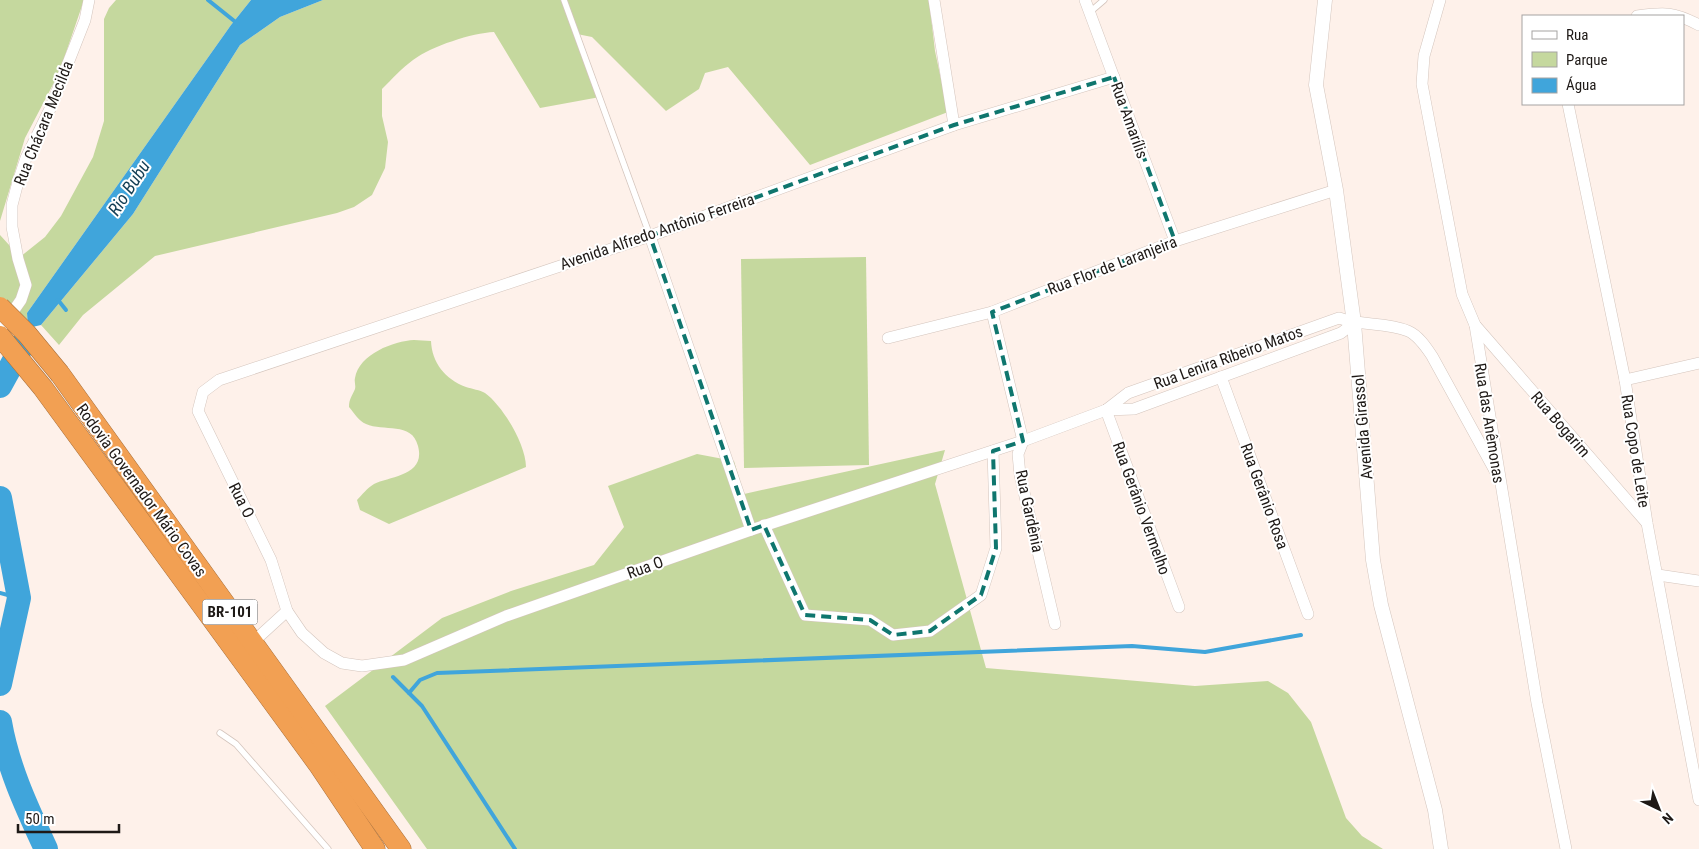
<svg xmlns="http://www.w3.org/2000/svg" width="1699" height="849" font-family="'Roboto Condensed',sans-serif">
<style>
.green{fill:#c5d89e}
.water{fill:#40a5db}
.lines{fill:none;stroke-linecap:round;stroke-linejoin:round}
.stream{stroke:#40a5db;stroke-width:4}
.river{stroke:#40a5db;stroke-width:24}
.service-casing{stroke:#d4c5bd;stroke-width:7}
.minor-casing{stroke:#d4c5bd;stroke-width:12}
.tertiary-casing{stroke:#d4c5bd;stroke-width:15}
.motorway-casing{stroke:#a8713e;stroke-width:21}
.service{stroke:#fff;stroke-width:5.5}
.minor{stroke:#fff;stroke-width:11}
.tertiary{stroke:#fff;stroke-width:14}
.motorway{stroke:#f2a053;stroke-width:20}
.motorway-bridge-casing{stroke:#a8713e;stroke-width:21;stroke-linecap:butt}
.motorway-bridge{stroke:#f2a053;stroke-width:20}
.marked{fill:none;stroke:#0f766e;stroke-width:4;stroke-dasharray:10 6;stroke-linejoin:round}
.labels{text-anchor:middle;stroke-width:4;stroke-linejoin:round;paint-order:stroke}
.shield{fill:#fff;stroke:#625e5c;stroke-width:1}
.shield-label{font-size:15px;font-weight:bold;fill:#1e1916}
.street-label{font-size:16px;fill:#1e1916;stroke:#fff}
.water-label{font-size:18px;font-style:italic;fill:#133e54;stroke:#fff}
</style>
<rect width="100%" height="100%" fill="#fef1ea"/>
<!-- green -->
<g class="green">
<polygon points="0,0 84,0 59,73 25,138 0,221"/>
<polygon points="116,0 251,0 231,25 27,313 28,328 0,299 0,235 20,257 45,237 61,216 93,157 104,121 104,19 109,8"/>
<path d="M323 0H929L935 51 948 112 810 165 728 67 705 73 699 89 666 111 592 37 577 34 600 97 540 108 494 32C472 33 432 46 413 60 402 68 392 79 382 89V116L388 142 385 168 372 195 354 207 337 213 155 256 83 315 59 345 41 325 133 214 240 45 280 17Z"/>
<polygon points="866,257 869,465 744,468 741,259"/>
<path d="M414 340 431 341C432 363 445 379 466 387 472 389 480 390 485 393 503 406 526 445 526 467L389 524 360 510 357 500C362 495 367 488 374 484 390 476 426 476 418 446 412 421 383 432 366 424 359 421 354 413 349 407 349 399 352 396 355 389 356 385 354 382 355 378 359 354 394 341 414 340Z"/>
<polygon points="945,450 935,484 986,668 1195,686 1268,681 1288,693 1311,722 1346,818 1362,836 1383,849 427,849 325,706 442,618 511,591 594,565 624,527 608,486 697,454 734,461 744,494"/>
</g>
<!-- water -->
<polygon class="water" points="251,0 323,0 280,17 240,45 133,214 41,325 28,328 27,313 231,25"/>
<g class="lines">
<!-- stream -->
<g class="stream">
<polyline points="208,0 238,24"/>
<polyline points="58,300 66,310"/>
<polyline points="0,593 19,598"/>
<polyline points="393,677 422,706 515,849"/>
<polyline points="409,693 420,680 437,673 1132,646 1205,652 1301,635"/>
</g>
<!-- river -->
<g class="river">
<polyline points="0,386 27,337"/>
<polyline points="0,498 19,598 0,684"/>
<path d="M0 722C8 768 27 808 46 849"/>
</g>
<defs>
<g id="service">
<polyline points="564,0 650,236"/>
<polyline points="1090,12 1104,0"/>
<polyline points="220,733 236,744 328,849"/>
</g>
<g id="minor">
<polyline points="934,0 954,125"/>
<polyline points="1085,0 1175,241"/>
<polyline points="1440,0 1424,56 1422,84 1462,294 1475,325 1537,703 1566,849"/>
<path d="M1637 16C1665 12 1674 12 1699 25"/>
<polyline points="1568,104 1625,380 1647,523 1699,800"/>
<polyline points="650,236 751,530"/>
<polyline points="992,312 1023,441 1018,454 1020,475 1055,624"/>
<polyline points="1475,325 1646,522"/>
<polyline points="0,330 21,300 26,285 18,259 12,227 12,205 18,182 26,158 50,109 85,20 89,0"/>
<polyline points="888,338 992,312 1175,241 1336,190"/>
<polyline points="1221,377 1308,614"/>
<polyline points="1625,380 1699,363"/>
<polyline points="1106,410 1134,409 1341,333 1354,323"/>
<polyline points="1106,410 1179,607"/>
<polyline points="764,525 805,615 870,620 893,635 930,631 981,595 996,548 993,451"/>
<polyline points="1658,575 1699,581"/>
<path d="M287 611 302 633 324 653 342 663 362 666 404 660 506 616 751 530 1023 441 1106 410 1128 393 1339 318C1361 326 1386 322 1408 331 1418 335 1426 347 1432 356L1499 478"/>
<polyline points="252,643 287,611 271,560 198,411 203,392 219,380 650,236 954,125 1114,77"/>
</g>
<polyline id="tertiary" points="1325,0 1316,85 1336,190 1354,323 1373,560 1381,605 1435,810 1441,849"/>
<g id="motorway">
<polyline points="0,336 43,388 318,764 375,849"/>
<polyline points="60,374 401,849"/>
</g>
</defs>
<!-- service casing -->
<use href="#service" class="service-casing"/>
<!-- minor casing -->
<use href="#minor" class="minor-casing"/>
<!-- tertiary casing -->
<use href="#tertiary" class="tertiary-casing"/>
<!-- motorway casing -->
<use href="#motorway" class="motorway-casing"/>
<!-- service -->
<use href="#service" class="service"/>
<!-- minor -->
<use href="#minor" class="minor"/>
<!-- tertiary -->
<use href="#tertiary" class="tertiary"/>
<!-- motorway -->
<use href="#motorway" class="motorway"/>
<defs>
<polyline id="motorway-bridge" points="0,307 27,334 60,374"/>
</defs>
<!-- motorway-bridge casing -->
<use href="#motorway-bridge" class="motorway-bridge-casing"/>
<!-- motorway-bridge -->
<use href="#motorway-bridge" class="motorway-bridge"/>
</g>
<!-- marked area -->
<path class="marked" d="M1114 77 1175 241 992 312 1023 441 993 451 996 548 981 595 930 631 893 635 870 620 805 615 764 525 751 530 650 236 954 125Z"/>
<g class="labels">
<!-- shield labels -->
<rect class="shield" x="202.5" y="599.5" width="55" height="25" rx="4"/>
<g class="shield-label">
<text x="230" y="617">BR-101</text>
</g>
<!-- street labels -->
<g class="street-label">
<text transform="translate(1130 120) rotate(70)" y="6">Rua Amarílis</text>
<text transform="translate(43 123) rotate(-68)" y="6">Rua Chácara Mecilda</text>
<text transform="translate(657 231) rotate(-19)" y="6">Avenida Alfredo Antônio Ferreira</text>
<text transform="translate(1112 265) rotate(-21)" y="6">Rua Flor de Laranjeira</text>
<text transform="translate(1228 357) rotate(-20)" y="6">Rua Lenira Ribeiro Matos</text>
<text transform="translate(1490 423) rotate(81)" y="6">Rua das Anêmonas</text>
<text transform="translate(1561 424) rotate(49)" y="6">Rua Bogarim</text>
<text transform="translate(1362 427) rotate(-95)" y="6">Avenida Girassol</text>
<text transform="translate(1636 451) rotate(81)" y="6">Rua Copo de Leite</text>
<text transform="translate(142 490) rotate(54)" y="6">Rodovia Governador Mário Covas</text>
<text transform="translate(1265 496) rotate(70)" y="6">Rua Gerânio Rosa</text>
<text transform="translate(242 500) rotate(63)" y="6">Rua O</text>
<text transform="translate(1142 508) rotate(70)" y="6">Rua Gerânio Vermelho</text>
<text transform="translate(1030 511) rotate(78)" y="6">Rua Gardênia</text>
<text transform="translate(645 567) rotate(-20)" y="6">Rua O</text>
</g>
<!-- water labels -->
<g class="water-label">
<text transform="translate(129 188) rotate(-57)" y="6">Rio Bubu</text>
</g>
</g>
<!-- legend -->
<rect x="1522" y="15" width="162" height="90" fill="#ffffff" stroke="#a5a3a2"/>
<rect x="1532" y="31" width="25" height="8" fill="#ffffff" stroke="#a5a3a2"/>
<text x="1566" y="40" font-size="15" fill="#1e1916">Rua</text>
<rect x="1532" y="52" width="25" height="15" fill="#c5d89e" stroke="#a5a3a2"/>
<text x="1566" y="65" font-size="15" fill="#1e1916">Parque</text>
<rect x="1532" y="78" width="25" height="15" fill="#40a5db" stroke="#a5a3a2"/>
<text x="1566" y="90" font-size="15" fill="#1e1916">Água</text>
<!-- north arrow -->
<g transform="translate(1659 809) rotate(137)" stroke="#ffffff" stroke-width="4" paint-order="stroke">
<path d="M0-4L9 19L0 12L-9 19Z" fill="#1e1916"/>
<text y="-8" font-size="14" font-weight="bold" text-anchor="middle" fill="#1e1916">N</text>
</g>
<!-- scale -->
<path d="M18 824v8h101v-8" fill="none" stroke="#1e1916" stroke-width="2.5"/>
<text x="25" y="824" font-size="15" fill="#1e1916" stroke="#ffffff" stroke-width="4" paint-order="stroke">50 m</text>
</svg>
